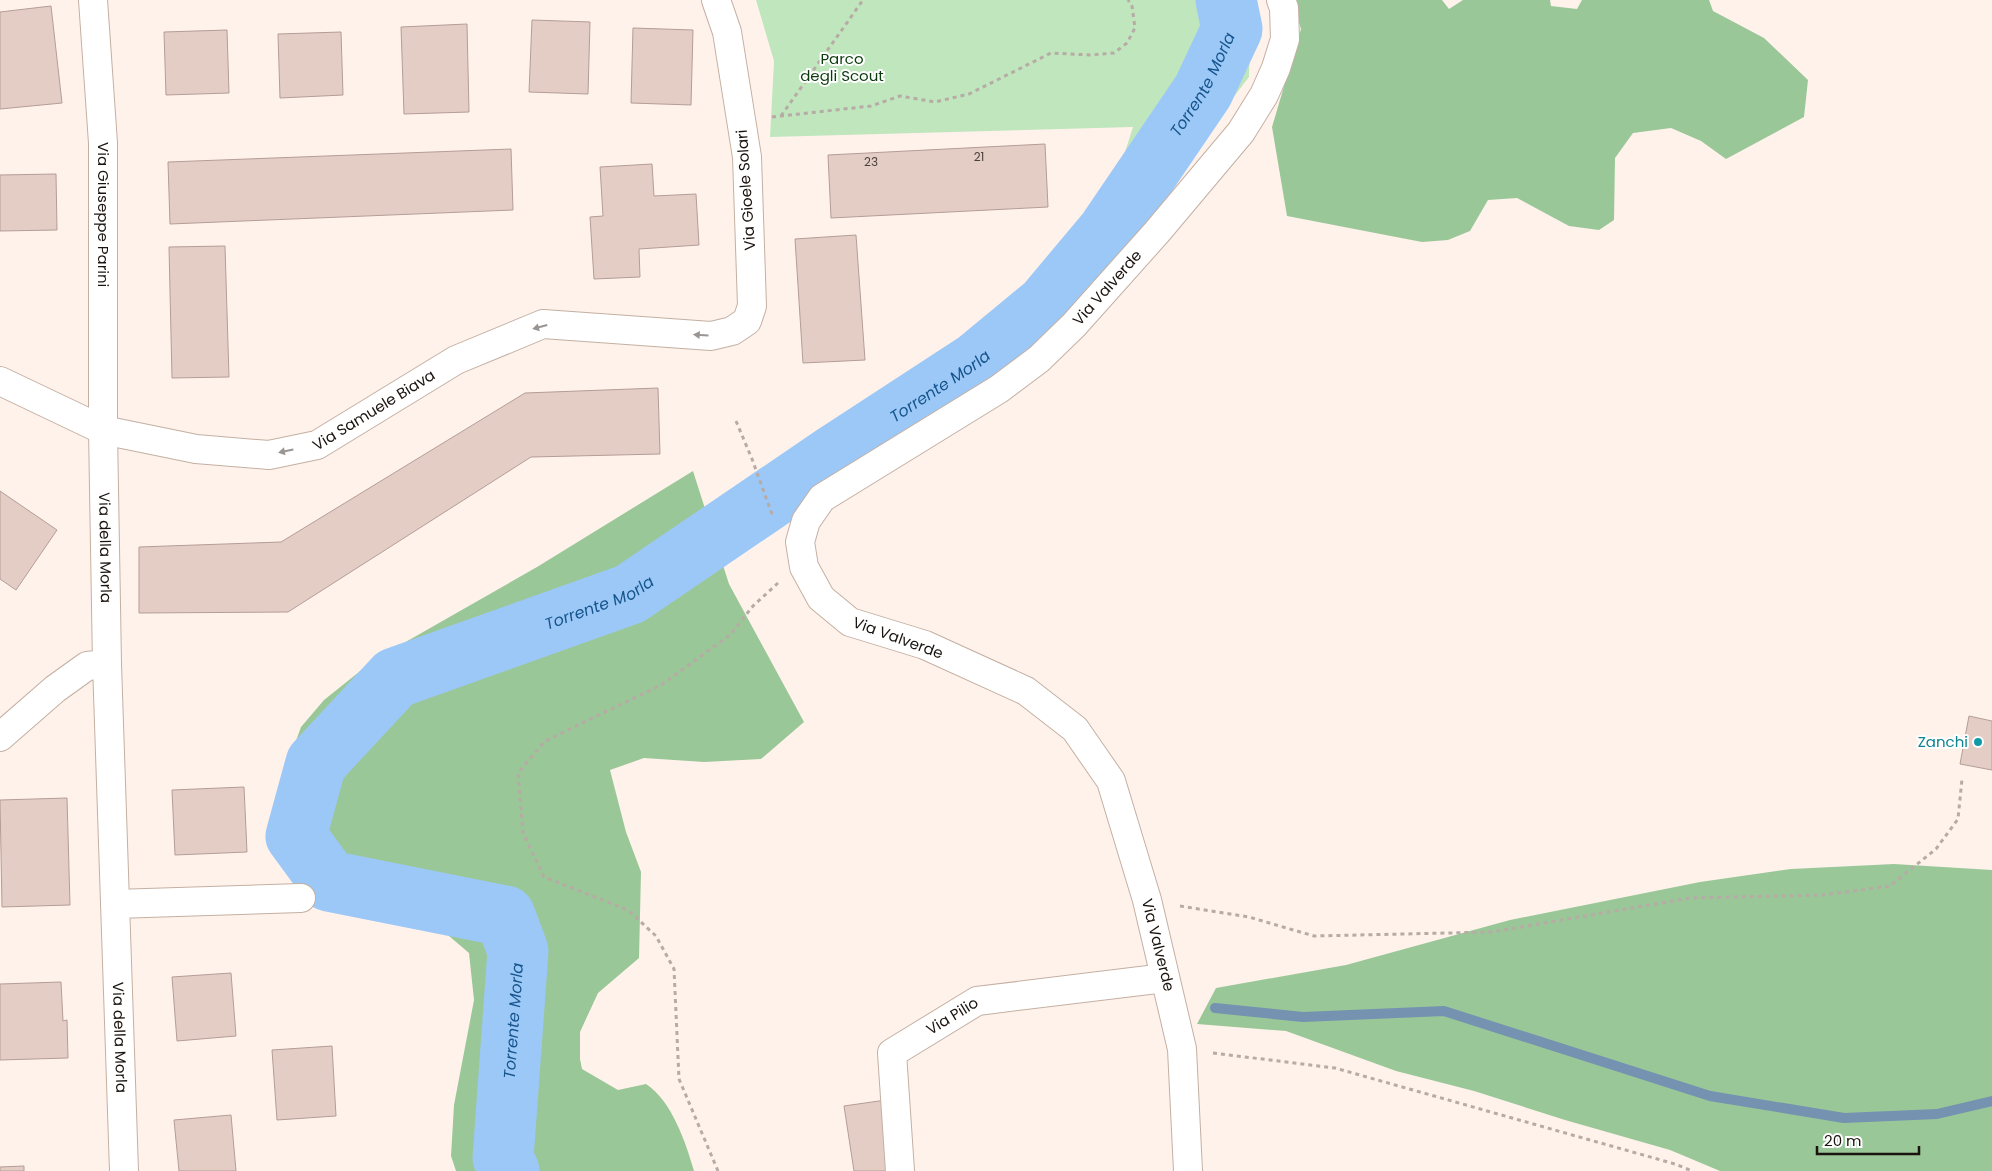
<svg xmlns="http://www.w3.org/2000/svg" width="1992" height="1171" font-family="Poppins,sans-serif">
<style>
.green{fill:#c0e6be}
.forest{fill:#9ac798}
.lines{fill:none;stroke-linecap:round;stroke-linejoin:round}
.stream{stroke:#7592b1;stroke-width:10}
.river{stroke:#9cc8f7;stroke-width:61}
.building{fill:#e4cdc5;stroke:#b49d96}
.minor-casing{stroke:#c3b0a3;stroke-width:30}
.path{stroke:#b6aba5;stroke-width:3;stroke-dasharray:4 4;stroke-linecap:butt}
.minor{stroke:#fff;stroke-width:28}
.oneway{fill:#989593}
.culture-dot{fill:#0f9aa8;stroke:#fff;stroke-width:2}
.labels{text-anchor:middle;stroke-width:4;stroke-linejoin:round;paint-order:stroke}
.number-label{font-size:12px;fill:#4c423c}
.park-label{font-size:15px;fill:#0a3a0c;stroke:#fff}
.street-label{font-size:15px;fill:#1a130f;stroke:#fff}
.culture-label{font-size:15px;fill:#0d838f;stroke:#fff;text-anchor:end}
.water-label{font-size:16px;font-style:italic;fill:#16558d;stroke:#fff}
</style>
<rect width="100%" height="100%" fill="#fff2eb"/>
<!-- green -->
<polygon class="green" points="756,0 1251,0 1249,77 1134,226 1034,285 1119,171 1133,127 770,137 774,61"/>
<!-- forest -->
<g class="forest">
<polygon points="1292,0 1442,0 1449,9 1463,0 1550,0 1551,6 1577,9 1582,0 1709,0 1713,11 1764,38 1808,80 1804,117 1726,159 1701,141 1671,128 1633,133 1615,158 1614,220 1599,230 1569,226 1517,198 1488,200 1470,231 1448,240 1422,242 1287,216 1272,127 1301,29"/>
<path d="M693 471 729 584 804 722 761 759 704 762 644 758 610 770 626 832 641 872 639 958 598 993 580 1032V1059L582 1069 618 1090 646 1084C672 1101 686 1143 694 1171H456L451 1156 454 1105 474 1000 469 953 442 930 347 895 308 870 292 838 283 804 287 766 301 727 324 700 374 660 537 567Z"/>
<polygon points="1894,864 1992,870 1992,1171 1720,1171 1670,1150 1565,1120 1474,1091 1396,1071 1286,1031 1197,1024 1216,988 1346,965 1510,920 1700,882 1791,869"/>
</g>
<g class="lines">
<!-- stream -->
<polyline class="stream" points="1215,1008 1303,1017 1444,1011 1710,1096 1844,1118 1937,1114 1992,1101"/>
<!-- river -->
<path class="river" id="s1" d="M509 1171 503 1158 518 951 505 916 329 881 296 836 316 763 395 678 630 594 833 456 977 362 1046 305 1108 231 1203 91 1232 29 1226 0"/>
</g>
<!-- building -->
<g class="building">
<polygon points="51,6 62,103 0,109 0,12"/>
<polygon points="532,20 590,22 588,94 529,92"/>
<polygon points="467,24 469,112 404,114 401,27"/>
<polygon points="633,28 693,30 691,105 631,103"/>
<polygon points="227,30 229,93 166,95 164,32"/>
<polygon points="341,32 343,95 280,98 278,34"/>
<polygon points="1045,144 1048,207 831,218 828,155"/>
<polygon points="511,149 513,210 170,224 168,162"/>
<polygon points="652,164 654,196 696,194 699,245 639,249 640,277 594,279 590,217 603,216 600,167"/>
<polygon points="56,174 57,230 0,231 0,175"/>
<polygon points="856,235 865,360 803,363 795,239"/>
<polygon points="225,246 229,377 172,378 169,247"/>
<polygon points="658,388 660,454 531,457 288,612 139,613 139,547 281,542 525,393"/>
<polygon points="0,491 57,530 16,590 0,579"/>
<polygon points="1969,716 1992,721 1992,770 1960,764"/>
<polygon points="244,787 247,852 175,855 172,790"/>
<polygon points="67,798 70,905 2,907 0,800"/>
<polygon points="231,973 236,1036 177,1041 172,977"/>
<polygon points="61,982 63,1021 67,1020 68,1058 0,1060 0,984"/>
<polygon points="332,1046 336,1116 277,1120 272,1050"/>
<polygon points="886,1100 897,1171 854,1171 844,1106"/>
<polygon points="231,1115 236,1171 179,1171 174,1120"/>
<polygon points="24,1166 24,1171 0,1171 0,1167"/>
</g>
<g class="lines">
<defs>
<g id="minor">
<path id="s2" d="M93 0 103 143V430L107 664 124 1171"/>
<path id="s3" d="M0 381 103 430 196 449 269 455 317 445 456 360 543 324 711 336 732 331 747 321 752 306 747 157 727 32 716 0"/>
<polyline points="0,737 55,689 87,666 107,664"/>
<polyline points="115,904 301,898"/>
<path id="s4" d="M900 1171 892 1053 977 1001 1165 978"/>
<path id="s5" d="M1188 1171 1182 1049 1147 900 1111 781 1075 729 1026 691 925 645 850 622 821 598 804 567 800 542 806 521 822 498 999 389 1039 359 1074 325 1157 232 1241 132 1264 95 1276 68 1285 39 1284 8 1281 0"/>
</g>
</defs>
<!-- minor casing -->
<use href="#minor" class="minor-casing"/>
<!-- path -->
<g class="path">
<polyline points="781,116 863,0"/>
<polyline points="772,117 871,106 900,96 935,102 969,94 1051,53 1090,55 1114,53 1127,43 1135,28 1132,6 1128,0"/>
<polyline points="736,421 752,459 773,517"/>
<polyline points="1180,906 1249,917 1314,936 1492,932 1690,898 1823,895 1890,886 1936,849 1958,819 1962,779"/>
<polyline points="1213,1053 1335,1068 1675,1164 1692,1171"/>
<polyline points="718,1171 679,1079 674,969 656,936 628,910 544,877 523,833 518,773 545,741 661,685 730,635 753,606 778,583"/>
</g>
<!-- minor -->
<use href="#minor" class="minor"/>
</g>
<!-- one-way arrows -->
<defs><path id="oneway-solid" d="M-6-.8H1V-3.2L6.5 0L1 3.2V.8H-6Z" transform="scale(1.25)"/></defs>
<g class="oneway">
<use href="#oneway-solid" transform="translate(540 327) rotate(165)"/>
<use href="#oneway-solid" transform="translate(701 335) rotate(-176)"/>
<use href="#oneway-solid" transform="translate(286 451) rotate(168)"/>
</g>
<!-- markers -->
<circle class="culture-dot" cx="1978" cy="742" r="5"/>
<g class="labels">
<!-- number labels -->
<g class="number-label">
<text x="979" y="161">21</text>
<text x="871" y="166">23</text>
</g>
<!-- park labels -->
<g class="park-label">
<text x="842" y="64">Parco<tspan x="842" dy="17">degli Scout</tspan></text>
</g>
<!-- street labels -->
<g class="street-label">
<text transform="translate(746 190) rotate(-94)" y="5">Via Gioele Solari</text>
<text dy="5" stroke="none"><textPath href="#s2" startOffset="215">Via Giuseppe Parini</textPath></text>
<text dy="5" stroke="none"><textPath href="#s5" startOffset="1219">Via Valverde</textPath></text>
<text dy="5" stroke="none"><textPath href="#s3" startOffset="398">Via Samuele Biava</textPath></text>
<text dy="5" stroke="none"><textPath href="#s2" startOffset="548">Via della Morla</textPath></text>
<text transform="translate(898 638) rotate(20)" y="5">Via Valverde</text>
<text transform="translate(1158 945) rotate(76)" y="5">Via Valverde</text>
<text dy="5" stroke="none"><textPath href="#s4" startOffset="189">Via Pilio</textPath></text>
<text dy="5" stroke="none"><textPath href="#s2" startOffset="1038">Via della Morla</textPath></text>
</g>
<!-- culture labels -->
<g class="culture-label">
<text x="1968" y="747">Zanchi</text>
</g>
<!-- water labels -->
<g class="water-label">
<text dy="6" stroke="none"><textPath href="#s1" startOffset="1714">Torrente Morla</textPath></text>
<text dy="6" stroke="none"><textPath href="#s1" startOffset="1309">Torrente Morla</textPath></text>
<text dy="6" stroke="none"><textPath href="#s1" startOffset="904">Torrente Morla</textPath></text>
<text dy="6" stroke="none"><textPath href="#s1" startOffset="152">Torrente Morla</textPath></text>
</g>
</g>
<!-- scale -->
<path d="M1817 1146v8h102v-8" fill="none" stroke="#1a130f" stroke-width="2.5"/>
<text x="1824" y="1146" font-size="15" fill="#1a130f" stroke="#ffffff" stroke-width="4" paint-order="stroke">20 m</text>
</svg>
